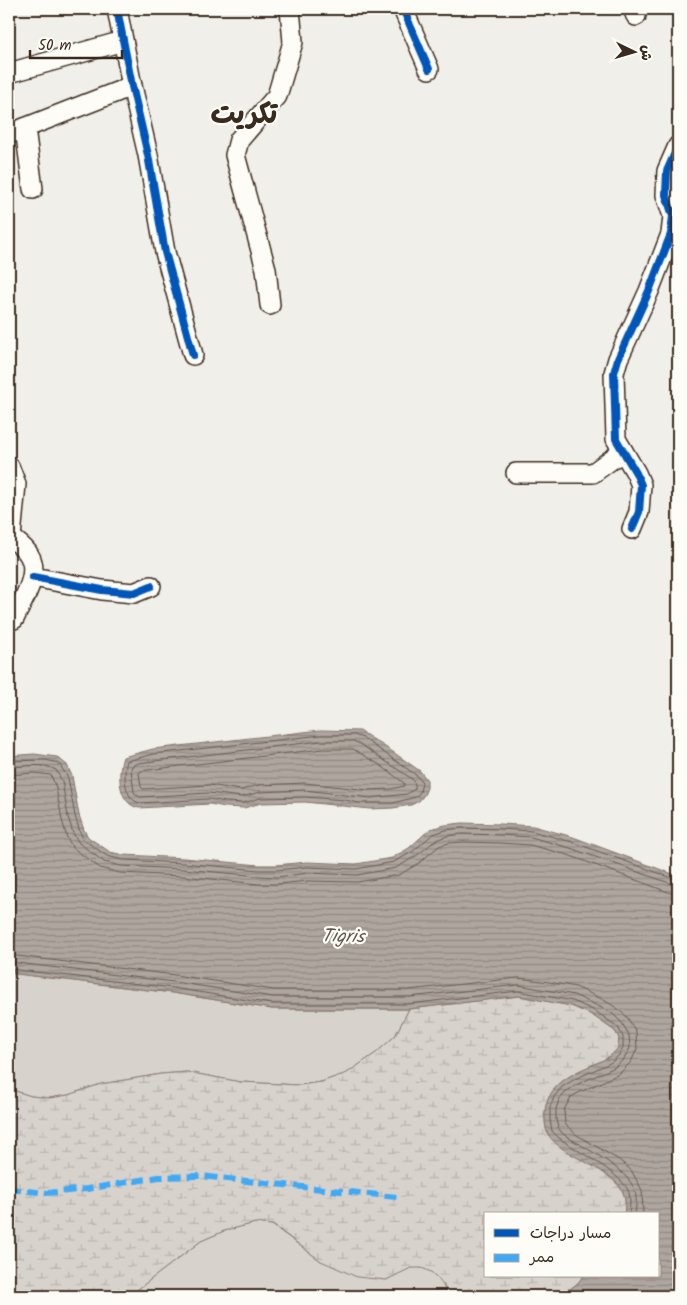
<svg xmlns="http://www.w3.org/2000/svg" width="687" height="1305" font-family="Kalam,'Playpen Sans Arabic',sans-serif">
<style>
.green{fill:#d7d2cc;stroke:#897e75}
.wetland{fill:url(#wetland-marsh);stroke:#897e75}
.water{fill:url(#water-rules);stroke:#80746b}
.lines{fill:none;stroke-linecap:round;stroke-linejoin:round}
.shore{stroke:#695c52;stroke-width:1}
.minor-casing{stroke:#3b2a1e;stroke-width:22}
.minor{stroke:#fdfcf7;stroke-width:19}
.quiet{stroke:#3fa9f5;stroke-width:6;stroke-dasharray:12 6;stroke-linecap:butt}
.cycleway-casing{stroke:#fdfcf7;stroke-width:11}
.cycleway{stroke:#0057b8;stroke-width:8}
.labels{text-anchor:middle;stroke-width:4.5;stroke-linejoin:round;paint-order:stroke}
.water-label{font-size:19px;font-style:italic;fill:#63554b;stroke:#fdfcf7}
.town-label{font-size:28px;font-weight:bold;fill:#3b2a1e;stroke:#fdfcf7}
</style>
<defs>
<pattern id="wetland-marsh" width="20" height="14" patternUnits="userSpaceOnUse" patternTransform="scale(1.25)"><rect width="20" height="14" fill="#d7d2cc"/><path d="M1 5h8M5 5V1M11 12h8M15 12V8" fill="none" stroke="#b9b4af"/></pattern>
<pattern id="water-rules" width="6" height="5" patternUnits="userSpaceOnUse" patternTransform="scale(1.25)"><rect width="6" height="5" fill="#aea69f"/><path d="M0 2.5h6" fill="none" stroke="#8f8781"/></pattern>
</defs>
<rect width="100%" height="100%" fill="#f1efea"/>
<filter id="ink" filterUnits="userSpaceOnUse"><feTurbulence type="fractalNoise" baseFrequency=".02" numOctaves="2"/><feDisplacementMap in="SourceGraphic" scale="10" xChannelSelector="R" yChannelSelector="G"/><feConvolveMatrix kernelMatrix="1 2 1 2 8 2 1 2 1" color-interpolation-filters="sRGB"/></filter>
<g filter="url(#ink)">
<!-- green -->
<g class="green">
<polygon points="9,973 173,993 272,1009 409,1009 395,1036 376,1053 347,1073 321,1082 300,1085 241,1082 187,1072 161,1074 101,1084 68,1095 49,1098 31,1096 9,1089"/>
<path d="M255 1223 272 1225 321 1261 386 1280C394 1276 403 1270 411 1268 430 1264 442 1281 448 1296H129L201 1241 224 1231Z"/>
</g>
<!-- wetland -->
<path class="wetland" d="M519 996 572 1006 592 1015 615 1031 619 1038 618 1048C611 1058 601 1061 590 1066 566 1076 543 1090 545 1119 545 1123 546 1131 548 1134 550 1137 554 1139 556 1141 572 1155 620 1178 624 1195 626 1201 625 1208 624 1214H486V1276H583L578 1283 561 1296H448L443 1283 431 1272 422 1268H411L386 1280 357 1277 321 1261 273 1225 255 1223 224 1231 201 1241 129 1296H9V1089L31 1096 50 1098 68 1095 101 1084 161 1074 187 1072 241 1082 300 1085 321 1082 347 1073 376 1053 395 1036 409 1009Z"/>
<!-- water -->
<g class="water">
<path d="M321 730 360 731 390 750 420 771 427 780V788L424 795 419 801 411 805 393 808 370 809 305 802 261 803 244 808 225 807 210 804 139 808C118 804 117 774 123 757L153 749Z"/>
<path d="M34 754 57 757 67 765 72 776 79 815 84 830 88 837 110 852 124 855 184 858 259 865H276L307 862 356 864 392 858 409 848 430 829 445 825 462 823 500 824 533 826 573 837 678 876V1296H561L578 1283 583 1276H658V1214H624C625 1208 626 1201 624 1195 618 1169 561 1158 548 1134 546 1130 545 1123 545 1119 543 1090 566 1076 590 1066 601 1061 611 1058 618 1048L619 1038 615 1031 592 1015 571 1006 519 996 409 1009H272L173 993 9 973V756Z"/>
</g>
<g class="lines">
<!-- shore -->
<g class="shore">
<path d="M322 735H354L363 738 416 775 422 782 420 792 416 797 393 803H359L345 800 305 797 261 798 243 803 226 802 209 799 140 803C124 800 123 774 127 761L154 754Z"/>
<polygon points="322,741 353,741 360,744 412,779 415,784 415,789 407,794 370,798 305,790 260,792 242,797 209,793 140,797 136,795 134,792 131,770 132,766 139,763"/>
<polygon points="323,749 353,749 380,765 404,783 404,786 391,789 369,790 305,783 259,785 241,790 209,785 143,789 141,787 139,773 141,771"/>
<polyline points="9,761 45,760 55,762 60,765 68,778 75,816 80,832 84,840 107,856 123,860 183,863 259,870 277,870 307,867 356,869 394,862 412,852 433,834 446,830 462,828 500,829 532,831 572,842 678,880"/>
<path d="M9 767C24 767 42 762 56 770L62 781 68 817 73 833 79 843 104 862 121 866 183 869 259 876 277 877 308 873 357 875 396 868 416 856 436 840 447 836 462 834 500 835 531 837 570 848 678 886"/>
<polyline points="9,775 34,773 51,775 56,788 62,820 67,838 73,848 100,868 120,873 183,876 258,884 278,884 308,881 357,882 399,875 419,863 439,846 449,843 463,842 500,843 530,845 568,855 671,893 678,894"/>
<polyline points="9,955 175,975 274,990 408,990 518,978 549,982 576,987 602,999 617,1008 627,1017 636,1032 637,1049 631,1062 619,1074 582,1091 571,1097 564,1110 565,1124 577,1135 619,1160 631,1170 642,1190 643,1214"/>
<path d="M9 962 174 982 273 997H409L518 985 574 995 598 1006 613 1014 622 1023 629 1035 630 1048 624 1059 615 1067 578 1084 567 1091 559 1100 556 1109V1119L558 1128 563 1134C582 1147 628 1168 635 1191 637 1198 636 1206 635 1214"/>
<path d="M9 969 173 988 272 1004H409L518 991 573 1001 595 1011 618 1027 623 1037V1048L619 1055 612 1062 575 1079 562 1087 554 1097 550 1107V1120L552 1131 559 1138C578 1152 618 1171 628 1190 631 1197 630 1207 629 1214"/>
</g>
<defs>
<g id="minor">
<polyline points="117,9 132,86 148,155 165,252 193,355"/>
<polyline points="403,9 429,69"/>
<polyline points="633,9 636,16"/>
<polyline points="9,73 123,41"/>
<polyline points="25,128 33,189"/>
<polyline points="9,134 132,86"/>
<polyline points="270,305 266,269 235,155 239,140 277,96 293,42 290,9"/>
<polyline points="9,466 16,484 11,537"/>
<polyline points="516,473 593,473 623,451"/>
<polyline points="632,529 639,512 641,485 636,473 616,439 614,373 618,359 649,291 671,234 673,216 666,195 667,171 678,146"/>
<path d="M9 536C15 541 25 547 29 555 41 574 22 601 14 619"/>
<polyline points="33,577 102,590 134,593 151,586"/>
</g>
</defs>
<!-- minor casing -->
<use href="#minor" class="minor-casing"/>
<!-- minor -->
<use href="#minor" class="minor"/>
<!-- quiet -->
<polyline class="quiet" points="9,1189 47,1193 87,1189 159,1177 200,1176 397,1197"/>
<defs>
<g id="cycleway">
<polyline points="117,9 132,86 148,155 165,252 193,355"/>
<polyline points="403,9 429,69"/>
<polyline points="632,529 639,512 641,485 636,473 616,439 614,373 618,359 649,291 671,234 673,216 666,195 667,171 678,146"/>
<polyline points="33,577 102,590 134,593 151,586"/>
</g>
</defs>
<!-- cycleway casing -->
<use href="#cycleway" class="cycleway-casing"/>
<!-- cycleway -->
<use href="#cycleway" class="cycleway"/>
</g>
</g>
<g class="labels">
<!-- water labels -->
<g class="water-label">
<text transform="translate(343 935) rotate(1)" y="7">Tigris</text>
</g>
<!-- town labels -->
<g class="town-label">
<text x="244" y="123">تكريت</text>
</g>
</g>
<!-- margin -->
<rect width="687" height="1305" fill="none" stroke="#fdfcf7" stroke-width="30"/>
<rect x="15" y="15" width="657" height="1275" fill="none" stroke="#3b2a1e" stroke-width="2" filter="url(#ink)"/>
<!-- legend -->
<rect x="484" y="1212" width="175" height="65" fill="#fdfcf7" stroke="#afa8a0"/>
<rect x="494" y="1229" width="25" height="8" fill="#0057b8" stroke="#afa8a0"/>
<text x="530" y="1238" font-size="15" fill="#3b2a1e">مسار دراجات</text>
<rect x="494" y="1254" width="25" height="8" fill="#3fa9f5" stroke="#afa8a0"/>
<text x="530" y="1262" font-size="15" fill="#3b2a1e">ممر</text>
<!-- north arrow -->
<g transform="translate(634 52) rotate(95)" stroke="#fdfcf7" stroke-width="4" paint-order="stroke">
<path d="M0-4L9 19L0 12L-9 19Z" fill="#3b2a1e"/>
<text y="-8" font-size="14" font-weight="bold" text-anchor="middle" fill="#3b2a1e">ش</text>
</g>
<!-- scale -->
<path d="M30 50v8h92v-8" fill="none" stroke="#3b2a1e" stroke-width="2.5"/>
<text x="38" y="50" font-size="15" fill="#3b2a1e" stroke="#fdfcf7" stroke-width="4" paint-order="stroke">50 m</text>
</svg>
